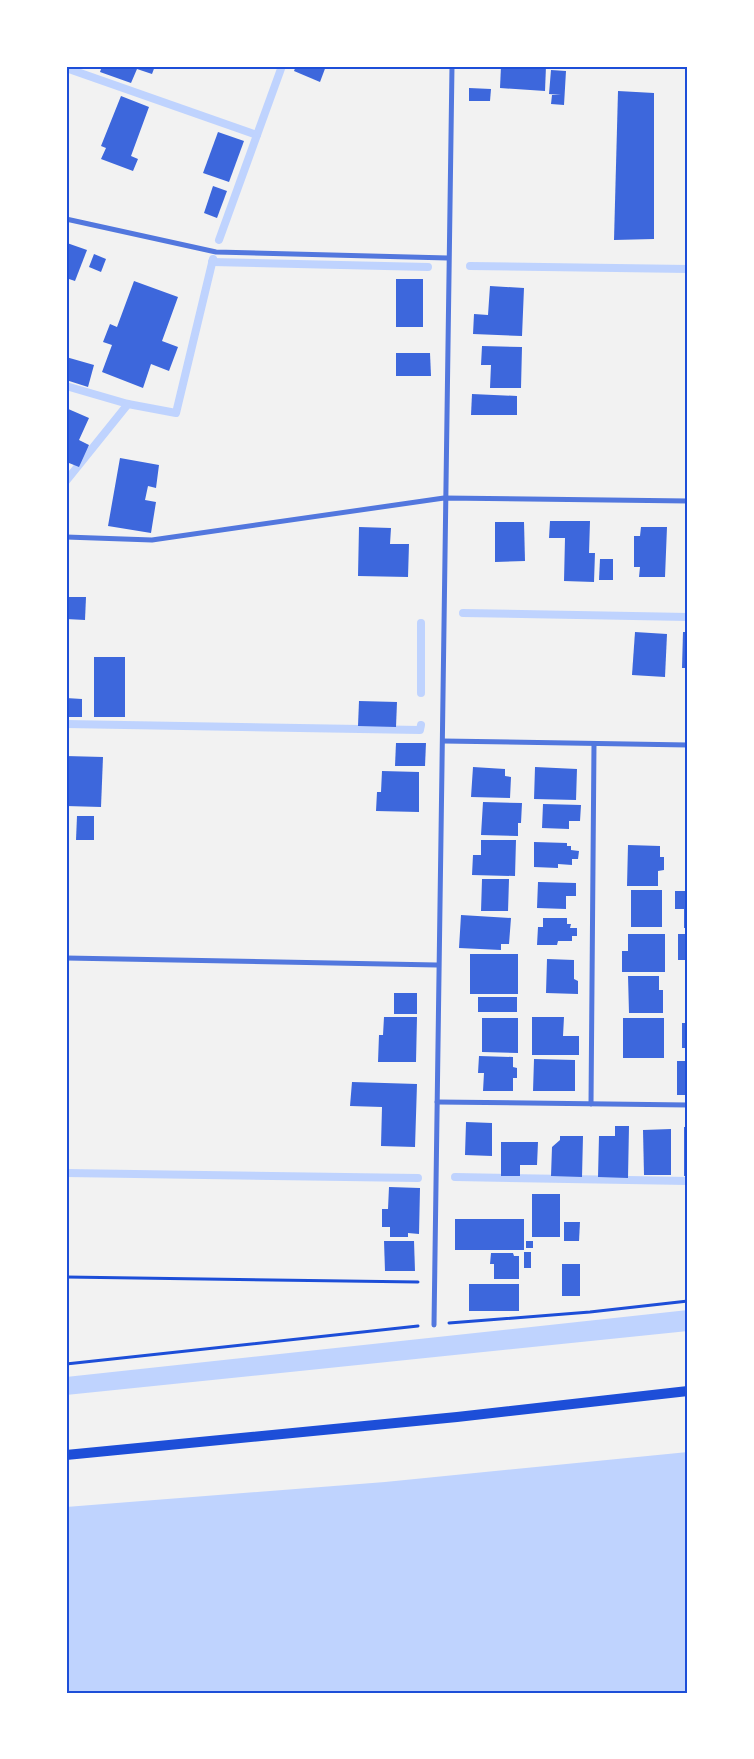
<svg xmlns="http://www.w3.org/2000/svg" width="754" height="1759" font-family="'Public Sans',sans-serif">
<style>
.water{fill:#bfd3fe}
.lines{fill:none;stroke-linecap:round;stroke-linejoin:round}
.stream{stroke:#bfd3fe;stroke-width:8}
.building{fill:#3d67dc}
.path{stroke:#1d4ed8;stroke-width:3}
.minor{stroke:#5277de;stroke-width:5}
.secondary{stroke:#1d4ed8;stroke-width:10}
.neatline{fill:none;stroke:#1d4ed8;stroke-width:2}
</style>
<rect width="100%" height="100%" fill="#f2f2f2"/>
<!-- water -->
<g class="water">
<polygon points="688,1310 688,1331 66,1395 66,1377"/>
<polygon points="688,1452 688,1693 66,1693 66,1507 385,1482"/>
</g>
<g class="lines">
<!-- stream -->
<g class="stream">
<polyline points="66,68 257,135"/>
<polyline points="219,240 282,66"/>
<polyline points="212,262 428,267"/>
<polyline points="470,266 688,269"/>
<polyline points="66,386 128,404 176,413 213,259"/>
<polyline points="66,481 128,404"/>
<polyline points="463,613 688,617"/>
<polyline points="421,693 421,623"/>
<polyline points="66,724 420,730 421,725"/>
<polyline points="66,1173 418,1178"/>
<polyline points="455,1177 688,1181"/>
</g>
</g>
<!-- building -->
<g class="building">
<polygon points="102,66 155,66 152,74 137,69 131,83 100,72"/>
<polygon points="296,66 326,66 320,82 294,71"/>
<polygon points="501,66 546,66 545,91 500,88"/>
<polygon points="551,70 566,71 564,105 551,104 552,95 561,95 549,94"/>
<polygon points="469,88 491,89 490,101 469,101"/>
<polygon points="618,91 654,93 654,239 614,240"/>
<polygon points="121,96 149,107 131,156 138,159 133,171 101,159 106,148 101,146"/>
<polygon points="218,132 244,141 229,182 203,173"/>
<polygon points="213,186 227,191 217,218 204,213"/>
<polygon points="67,243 87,250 75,281 66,278"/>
<polygon points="94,254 106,259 101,272 89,267"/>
<rect x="396" y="279" width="27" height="48"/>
<polygon points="134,281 178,297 162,341 178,347 169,371 151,364 143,388 102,372 112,345 103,342 110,324 117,327"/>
<polygon points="490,286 524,288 522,336 473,334 474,314 488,315"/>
<polygon points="482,346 522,347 521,388 490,388 491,365 481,365"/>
<polygon points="396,353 430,353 431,376 396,376"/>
<polygon points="66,357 94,365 88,387 66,380"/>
<polygon points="472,394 517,396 517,415 471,415"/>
<polygon points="66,408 89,418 79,440 89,445 79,467 69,463 66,470"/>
<polygon points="120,458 159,465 156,488 148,486 145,500 156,502 151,533 108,526"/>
<polygon points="550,521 590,521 589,553 595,553 594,582 564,581 565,538 549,538"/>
<polygon points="495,522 524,522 525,561 495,562"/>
<polygon points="359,527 391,528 390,544 409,544 408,577 358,576"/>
<polygon points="641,527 667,527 665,577 639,577 640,567 634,567 634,536 640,536"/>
<polygon points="600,559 613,559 613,580 599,580"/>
<polygon points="66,597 86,597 85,620 66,619"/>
<polygon points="635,632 667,634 665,677 632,675"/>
<polygon points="683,632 688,632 688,668 682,668"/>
<rect x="94" y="657" width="31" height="60"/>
<polygon points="66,698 82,699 82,717 66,717"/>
<polygon points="359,701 397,702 396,727 358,726"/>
<polygon points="396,743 426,743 425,766 395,766"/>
<polygon points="66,756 103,757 101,807 66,806"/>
<polygon points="473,767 505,769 505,776 511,777 510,798 471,797"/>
<polygon points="535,767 577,769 576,800 534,799"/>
<polygon points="382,771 419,772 419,812 376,811 377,792 381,792"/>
<polygon points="483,802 522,803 521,823 518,823 518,836 481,835"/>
<polygon points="543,804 581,805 580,821 569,821 569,829 542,828"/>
<polygon points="77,816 94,816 94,840 76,840"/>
<polygon points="481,840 516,840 515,876 472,875 473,855 481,855"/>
<polygon points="534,842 567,843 567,846 571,846 571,850 579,851 578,859 572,859 572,865 558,864 558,868 534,867"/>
<polygon points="628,845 660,846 660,857 664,857 664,870 658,871 658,886 627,886"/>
<polygon points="482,879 509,879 508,911 481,911"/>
<polygon points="538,882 576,883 576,896 566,896 566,909 537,908"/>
<rect x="631" y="890" width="31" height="37"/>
<polygon points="675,891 688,891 688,928 684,928 684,909 675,909"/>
<polygon points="461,915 511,918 509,944 501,944 501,950 459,948"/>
<polygon points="543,918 567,918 567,924 571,924 570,928 577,928 577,936 572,936 572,941 558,941 557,945 537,945 538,927 543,927"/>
<polygon points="628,934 665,934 665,972 622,972 622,951 628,951"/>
<rect x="678" y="934" width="10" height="26"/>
<rect x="470" y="954" width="48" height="40"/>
<polygon points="547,959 574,960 574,979 578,981 578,994 546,993"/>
<polygon points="628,976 659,976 659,990 663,990 663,1013 629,1013"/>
<rect x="394" y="993" width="23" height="21"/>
<rect x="478" y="997" width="39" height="15"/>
<polygon points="384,1017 417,1017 416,1062 378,1062 379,1035 383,1035"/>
<polygon points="532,1017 564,1017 563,1036 579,1036 579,1055 532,1055"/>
<polygon points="482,1018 518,1018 518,1053 482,1052"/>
<rect x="623" y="1018" width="41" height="40"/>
<rect x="682" y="1023" width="6" height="25"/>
<polygon points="479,1056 513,1057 513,1067 517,1068 517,1078 513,1078 513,1091 483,1091 484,1073 478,1073"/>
<polygon points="534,1059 575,1060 575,1091 533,1091"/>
<rect x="677" y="1061" width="11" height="34"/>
<polygon points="352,1082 417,1084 415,1147 381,1146 382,1107 350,1106"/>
<polygon points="466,1122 492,1123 492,1156 465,1155"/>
<polygon points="615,1126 629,1126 628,1178 598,1177 599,1136 615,1136"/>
<rect x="684" y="1127" width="4" height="49"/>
<polygon points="671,1129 671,1175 644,1175 643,1130"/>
<polygon points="560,1136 583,1136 582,1177 551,1176 552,1147 560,1140"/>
<polygon points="501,1142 538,1142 537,1165 520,1165 520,1176 501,1176"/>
<polygon points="389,1187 420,1188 419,1234 408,1233 408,1237 390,1237 390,1227 382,1227 382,1209 388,1209"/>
<rect x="532" y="1194" width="28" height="43"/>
<rect x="455" y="1219" width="69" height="31"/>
<polygon points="564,1222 580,1222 579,1241 564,1241"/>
<polygon points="384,1241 414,1241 415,1271 385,1271"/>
<rect x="526" y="1241" width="7" height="7"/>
<rect x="524" y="1252" width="7" height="16"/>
<polygon points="491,1253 513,1253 514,1256 519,1256 519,1279 494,1279 494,1264 490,1264"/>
<rect x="562" y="1264" width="18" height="32"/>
<rect x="469" y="1284" width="50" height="27"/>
</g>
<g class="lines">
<!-- path -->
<g class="path">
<polyline points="66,1277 418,1282"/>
<polyline points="449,1323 590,1312 688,1301"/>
<polyline points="66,1364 418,1326"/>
</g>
<!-- minor -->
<g class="minor">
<polyline points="66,219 216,252 448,258"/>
<polyline points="66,537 152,540 444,498 688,501"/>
<polyline points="443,741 688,745"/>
<polyline points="66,958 437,965"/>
<polyline points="437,1102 688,1105"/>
<polyline points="591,1104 594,744"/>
<polyline points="434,1325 452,66"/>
</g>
<!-- secondary -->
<polyline class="secondary" points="66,1455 457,1417 688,1391"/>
</g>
<!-- border -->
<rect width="754" height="1759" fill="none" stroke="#ffffff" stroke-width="135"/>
<rect x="68" y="68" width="618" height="1624" class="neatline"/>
</svg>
